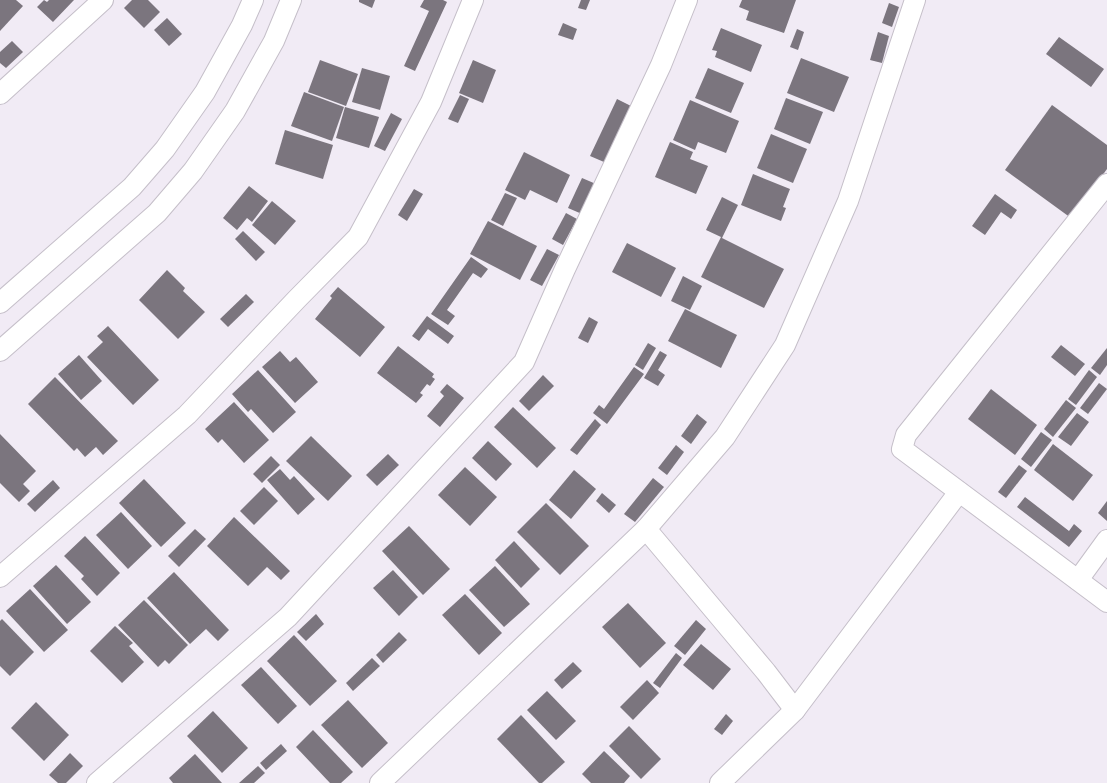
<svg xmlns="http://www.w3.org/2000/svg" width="1107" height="783" font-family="'Work Sans',sans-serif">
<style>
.building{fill:#7b757e}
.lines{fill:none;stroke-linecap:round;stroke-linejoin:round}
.minor-casing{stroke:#c5bfc9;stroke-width:22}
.minor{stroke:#fff;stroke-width:20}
</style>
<rect width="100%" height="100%" fill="#f1ebf5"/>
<!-- building -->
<g class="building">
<polygon points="0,0 16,0 23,6 0,31"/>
<polygon points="44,0 47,2 49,0 74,0 53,22 37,7"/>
<polygon points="132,0 148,0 160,12 144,28 124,8"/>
<polygon points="359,0 375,0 372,8 359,2"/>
<polygon points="424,0 443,0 447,2 415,71 404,66 429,11 420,7"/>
<polygon points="581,0 590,0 586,10 578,8"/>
<polygon points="742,0 796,0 784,33 746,20 749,11 739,7"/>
<polygon points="889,3 899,7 892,27 882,23"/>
<polygon points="167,18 182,34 169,46 154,30"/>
<polygon points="563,23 577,29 573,40 558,35"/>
<polygon points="721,28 762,45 751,72 715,57 717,51 712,50"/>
<polygon points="797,29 804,32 798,50 790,47"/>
<polygon points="878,32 889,36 882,63 870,60"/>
<polygon points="1059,37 1104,69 1091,87 1046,54"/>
<polygon points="12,41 23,52 6,68 0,63 0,52"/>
<polygon points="801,58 849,77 834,112 787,93"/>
<polygon points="320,60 358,74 346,106 308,92"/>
<polygon points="473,60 496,70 483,103 459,93"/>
<polygon points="362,68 390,76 380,110 352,102"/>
<polygon points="708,68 744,83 731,113 695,98"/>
<polygon points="304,92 344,107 332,141 291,126"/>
<polygon points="460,95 469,99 458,123 448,119"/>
<polygon points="786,98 823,112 810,144 774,129"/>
<polygon points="617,99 631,106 604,162 590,156"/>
<polygon points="690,100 739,121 726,153 698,142 695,150 673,140"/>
<polygon points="1052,105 1107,145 1107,169 1071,218 1005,170"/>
<polygon points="345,107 379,117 369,148 336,138"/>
<polygon points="391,113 402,119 385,151 374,146"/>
<polygon points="285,130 333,145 323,179 275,164"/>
<polygon points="771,134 807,149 793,183 757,168"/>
<polygon points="670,142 693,152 690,159 708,166 696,194 655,177"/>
<polygon points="524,152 570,175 557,203 530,190 525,200 505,190"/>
<polygon points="753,174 790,189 783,207 786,208 781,221 741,205"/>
<polygon points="582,178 596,184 582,214 568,208"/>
<polygon points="249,186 268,201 252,222 247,218 237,230 223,218"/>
<polygon points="414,189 423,194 407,221 398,215"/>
<polygon points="505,193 517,198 503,226 491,220"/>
<polygon points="995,194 1017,210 1011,219 1001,212 985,235 972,226"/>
<polygon points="722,197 738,205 722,238 784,269 764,308 701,277 721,237 706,230"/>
<polygon points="272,201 296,221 275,245 252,225"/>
<polygon points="566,213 577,219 563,245 552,239"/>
<polygon points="488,221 537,246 520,280 470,254"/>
<polygon points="243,231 265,252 256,261 235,239"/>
<polygon points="627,243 676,268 661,297 612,272"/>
<polygon points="547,249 559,255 542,286 530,280"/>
<polygon points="471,257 488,269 481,278 473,273 447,310 455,316 448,325 431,314"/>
<polygon points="167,270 185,288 183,291 205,312 178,339 139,300"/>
<polygon points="683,276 702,286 690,310 671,301"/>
<polygon points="338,287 385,327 360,357 315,319 332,298 330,296"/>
<polygon points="246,294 254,302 228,327 220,319"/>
<polygon points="685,309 737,335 721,368 668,341"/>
<polygon points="427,316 454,336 448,344 428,329 419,341 412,336"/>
<polygon points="589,317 598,322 588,343 578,338"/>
<polygon points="108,326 159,380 133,405 87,357 103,342 97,336"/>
<polygon points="648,343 656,348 643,370 635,365"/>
<polygon points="1061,345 1085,364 1075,376 1051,357"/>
<polygon points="398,346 434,374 432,377 435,379 430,386 427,384 420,393 423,395 416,403 377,373"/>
<polygon points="1107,348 1107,365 1100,375 1091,368"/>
<polygon points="280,351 290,362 296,357 318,382 295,403 262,367"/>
<polygon points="660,351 667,355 658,370 665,375 658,386 644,378"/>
<polygon points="79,355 102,381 81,400 58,374"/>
<polygon points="634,367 644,374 607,424 593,413 599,405 604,409"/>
<polygon points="258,370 296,412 273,433 251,409 248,412 232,394"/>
<polygon points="1089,370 1097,377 1076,405 1068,399"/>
<polygon points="543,375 554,386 529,411 519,401"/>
<polygon points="55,377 118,441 103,455 96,447 85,457 77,448 74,451 28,404"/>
<polygon points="1099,383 1107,389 1088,414 1080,408"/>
<polygon points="447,384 464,398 440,427 427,416 444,396 440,392"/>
<polygon points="991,389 1037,425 1015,455 968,419"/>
<polygon points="1066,400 1076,408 1053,437 1044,429"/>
<polygon points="234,402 269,440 244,463 222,439 218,443 205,429"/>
<polygon points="513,407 556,448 537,468 494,427"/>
<polygon points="1077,413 1089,422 1071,446 1058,437"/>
<polygon points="697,414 707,422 691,444 681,436"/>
<polygon points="595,419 601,425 577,455 570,450"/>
<polygon points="1041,432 1052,440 1031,467 1021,459"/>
<polygon points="0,434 36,471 23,484 30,491 19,502 0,483"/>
<polygon points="311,436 352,476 328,501 286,461"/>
<polygon points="488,441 512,464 496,481 472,458"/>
<polygon points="1053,444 1093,475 1073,501 1034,470"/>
<polygon points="676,445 684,452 667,475 658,468"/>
<polygon points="388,454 399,465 377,486 366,475"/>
<polygon points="271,456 280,465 262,483 253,474"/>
<polygon points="1019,465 1027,471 1006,498 998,492"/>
<polygon points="465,467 497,497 470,526 438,495"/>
<polygon points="280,469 290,480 294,476 315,499 298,515 267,480"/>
<polygon points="574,470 596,489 571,519 549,500"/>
<polygon points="653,478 664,487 635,522 624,514"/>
<polygon points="144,479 186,523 161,547 119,503"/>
<polygon points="53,480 60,488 35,512 27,504"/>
<polygon points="264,487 278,501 254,525 240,511"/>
<polygon points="602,493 616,505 609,513 596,501"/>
<polygon points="1025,497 1069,531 1074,524 1082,531 1069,547 1017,507"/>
<polygon points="1107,501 1107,521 1098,513"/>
<polygon points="546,503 589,546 560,575 517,532"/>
<polygon points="121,512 152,546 128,569 96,535"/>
<polygon points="234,517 290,571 281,580 267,567 248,586 207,546"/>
<polygon points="409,526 450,569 423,595 382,551"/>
<polygon points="195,529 206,539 179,567 168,556"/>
<polygon points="85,536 120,573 97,596 81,579 84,576 64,556"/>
<polygon points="514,541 540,569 521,588 495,560"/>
<polygon points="56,565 91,602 67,624 33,586"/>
<polygon points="495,566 530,604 504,627 469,590"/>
<polygon points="393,570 418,597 399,616 373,588"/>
<polygon points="174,572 229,630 218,641 206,629 190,644 147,598"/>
<polygon points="30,589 68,630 44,652 6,611"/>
<polygon points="465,594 502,633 479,655 442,615"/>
<polygon points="144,600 188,645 169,664 165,660 158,667 118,625"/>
<polygon points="628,603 666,643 640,668 602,627"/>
<polygon points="316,614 324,624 306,641 297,632"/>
<polygon points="2,619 34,652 10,676 0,666 0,621"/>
<polygon points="696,620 706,629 685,655 674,646"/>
<polygon points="115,626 133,643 129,646 144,662 122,683 90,651"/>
<polygon points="399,632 407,640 383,663 376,655"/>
<polygon points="294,635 337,681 310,706 267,661"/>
<polygon points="701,644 731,669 713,690 683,665"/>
<polygon points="676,653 682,658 660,688 653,683"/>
<polygon points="372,658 380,666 353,691 346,683"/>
<polygon points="573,662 582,671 562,689 554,680"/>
<polygon points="261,667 297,706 278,724 241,685"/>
<polygon points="647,680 659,693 633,720 620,707"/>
<polygon points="547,691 576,721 556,740 527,710"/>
<polygon points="348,700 388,743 362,768 321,725"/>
<polygon points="36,702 69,735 44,761 11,728"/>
<polygon points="213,711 248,748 222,773 187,736"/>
<polygon points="726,714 733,721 722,735 714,729"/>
<polygon points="521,715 565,762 542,783 539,783 497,739"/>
<polygon points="629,726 661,759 641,779 609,746"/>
<polygon points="313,730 353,772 341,783 330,783 296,747"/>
<polygon points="281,744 287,751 266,770 260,763"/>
<polygon points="604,751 630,776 624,783 591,783 582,774"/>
<polygon points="70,753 83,766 66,783 58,783 49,775"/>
<polygon points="195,754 222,783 173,783 169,778"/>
<polygon points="258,766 265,773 254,783 239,783"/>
</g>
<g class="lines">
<defs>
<g id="minor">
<polyline points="0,94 103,0"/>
<polyline points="1107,184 906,435 902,449 1107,602"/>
<polyline points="0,303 132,187 165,149 205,92 242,25 253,0"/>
<polyline points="0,351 157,213 193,171 235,111 274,41 291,0"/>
<polyline points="646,529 766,672 795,710"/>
<polyline points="0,577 187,415 297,299 358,237 431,102 473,0"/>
<polyline points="1078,580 1107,540"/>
<polyline points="97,783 288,617 524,362 565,269 661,65 687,0"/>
<polyline points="380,783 646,529 725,437 785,345 848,201 915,0"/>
<polyline points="720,783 795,710 959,492"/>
</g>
</defs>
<!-- minor casing -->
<use href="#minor" class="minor-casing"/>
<!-- minor -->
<use href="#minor" class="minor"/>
</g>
</svg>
